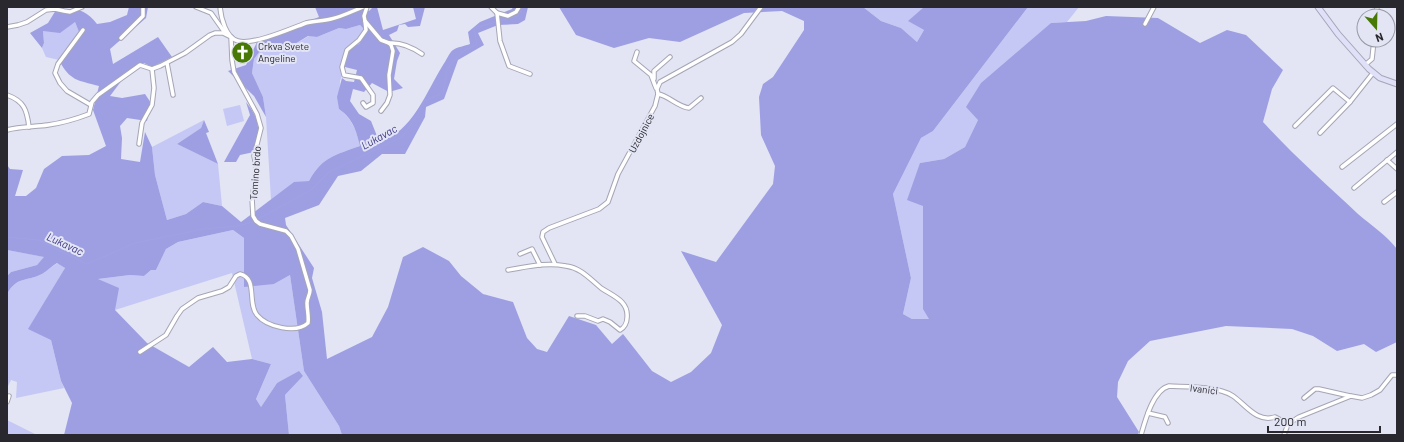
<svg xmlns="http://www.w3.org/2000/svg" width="1404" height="442" font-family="Barlow,sans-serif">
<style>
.green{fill:#c5c8f4}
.forest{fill:#9d9fe2}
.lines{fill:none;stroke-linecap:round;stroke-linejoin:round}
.stream{stroke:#a0a2e5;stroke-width:1}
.street-casing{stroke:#a5a6b4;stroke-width:5.5}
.secondary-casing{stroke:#a5a6b4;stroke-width:7}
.street{stroke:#fff;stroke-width:3.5}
.secondary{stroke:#e0e0f9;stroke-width:5}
.labels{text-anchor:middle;stroke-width:4;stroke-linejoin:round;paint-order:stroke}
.poi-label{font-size:10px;fill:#28282e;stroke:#e3e4f4;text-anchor:start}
.street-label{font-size:10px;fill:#28282e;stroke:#e3e4f4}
.water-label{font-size:11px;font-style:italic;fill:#3f3987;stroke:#e3e4f4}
</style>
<rect width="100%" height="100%" fill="#e3e4f4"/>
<!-- green -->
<g class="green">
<polygon points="863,7 924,7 909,21 924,30 917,42 901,28 881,21"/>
<polygon points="1028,7 1079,7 1067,22 1051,23 978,120 965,147 944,159 920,163 923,206 923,246 929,319 912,319 903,314 911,278 893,194 921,138 933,131"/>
<polygon points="75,22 79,32 78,34 59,60 46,57 42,48 44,43 43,31"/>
<path d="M360 25 367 32 359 44 346 49 345 67 340 81 339 109C353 120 356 130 360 146 335 155 322 157 309 181L294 183 271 200 266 117 263 97 252 73 254 59 260 51 276 48 285 50 309 36 317 37 339 28 346 29Z"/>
<polygon points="240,105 244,121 227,126 223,109"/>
<polygon points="204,120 201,128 177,144 218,164 222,206 203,202 186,214 167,220 155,175 152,147"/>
<polygon points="233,230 244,238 274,284 290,275 304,371 339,426 342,435 289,435 285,395 303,376 277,383 261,407 256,399 271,364 252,359 232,273 115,310 98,279 130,275 144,276 151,270 156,270 166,249 178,242"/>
<polygon points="7,250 45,257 37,265 11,272 7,276"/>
<path d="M58 263 65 268 49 295 51 340 61 381 64 388 16 398 17 382 11 380 7 388V294C17 276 26 282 42 274 47 271 52 266 58 263Z"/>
<polygon points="7,420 37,435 7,435"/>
</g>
<!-- forest -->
<g class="forest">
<path d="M129 7H148L146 18 110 49 113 64 158 37 172 57 152 67 144 63 122 80 110 96 122 98 145 94 151 103 147 121 127 118 120 126 122 138 121 159 140 162 145 132 152 147 155 175 167 220 186 214 203 202 222 206 241 222 294 182 309 181C322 157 335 155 360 146 356 130 353 119 339 109L337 97 342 78 346 81 354 82 357 70 345 67 346 49 359 44 367 32 360 25 346 29 339 28 317 37 308 36 285 50 276 48 260 51 254 59 252 73 263 97 266 117 254 96 228 71 246 65 257 42 319 17 315 7H363L369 11 373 7H377L383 30 416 19 413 7H425L420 26 408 27 405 24 399 25 397 31 389 35 400 53 397 61 394 79 403 88 389 92 372 83 364 92 353 89 350 101 359 114 371 121 379 141C412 134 427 90 443 65 446 61 449 53 453 50 457 47 465 46 470 44L468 32 480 22 512 9 513 7H528L525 20 518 24 498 25 478 33 484 45 458 60 444 99 426 107 425 117 405 154H382L361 171 338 176 319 205 285 218 286 225 314 268 312 278 322 312 327 359 372 337 388 307 403 257 423 247 449 261 461 276 483 294 513 302 527 338 537 349 547 352 569 316 596 325 612 344 623 334 652 371 671 382 691 372 711 353 722 325 681 251 716 262 773 184 775 166 761 135 759 97 763 84 773 77 804 30V21L782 11 744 13 680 42 649 38 614 48 576 35 559 7H863L881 21 901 28 917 42 924 30 908 21 924 7H1028L933 131 921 138 893 194 911 278 903 314 912 319H929L923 309V206L907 200 920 163 944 159 965 147 978 120 966 107 981 83 1051 23 1086 21 1106 16 1158 18 1200 43 1227 30 1246 35 1283 70 1272 89 1263 122C1293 155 1326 184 1358 214 1371 225 1387 236 1397 249V342L1376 352 1364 344 1337 351 1313 336 1292 329 1226 326 1150 341 1128 361 1118 382 1117 397 1139 432 1137 435H342L339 426 304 371 290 275 274 284 244 287V238L233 230 178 242 166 249 156 270H151L144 276 130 275 98 279 119 288 115 310 147 343 189 367 213 347 227 362 252 359 271 364 256 399 261 407 277 383 299 371 303 376 285 395 289 435H64L72 403 61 381 51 340 28 329 65 268 57 263C52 266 47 271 42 274 26 282 17 276 7 294V276L11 272 37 265 44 257 7 250V165L10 169 23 170 15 196H26L36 188 44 169 62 156 89 155 106 146 93 110 99 86C77 80 70 81 59 60L78 34 79 32 75 22 60 33 43 31 44 43 42 48 30 33 48 23 56 10C75 8 84 8 97 24L110 22 127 15Z"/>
<path d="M246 102C261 121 260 129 254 152L240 155 236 162H224L250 115Z"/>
<polygon points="204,120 209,132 206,133 218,164 177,144 201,128"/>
</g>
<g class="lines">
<!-- stream -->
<g class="stream">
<polyline points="499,21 518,16 523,7"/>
<polyline points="258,219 311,190 329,172 402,137 417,116 424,101 443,93 447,69 462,52 477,44 474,28 496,22"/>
<polyline points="7,237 39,240 87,264 135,243 204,229 238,226 253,222"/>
</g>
<defs>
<g id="street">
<polyline points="196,7 211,13 223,30 227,34"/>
<path d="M220 7C221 18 226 38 238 41 254 45 290 29 306 23 314 21 323 21 331 19 341 17 353 11 363 7"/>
<polyline points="367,7 364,16 365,21 381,40 389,43 391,45 393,51 389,75 390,95 387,103 381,111"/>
<polyline points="491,7 497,13 508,16 516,12 519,7"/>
<polyline points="497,13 500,41 509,66 530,74"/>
<polyline points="1376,16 1377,7"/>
<polyline points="1145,24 1154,7"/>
<polyline points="7,27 18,25 27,22 46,10 55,9 64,11 70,12 82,7"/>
<polyline points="83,30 58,64 55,73 60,83 67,91 91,105"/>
<polyline points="121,38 143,16 143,7"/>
<path d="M389 43C401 42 412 47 422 54"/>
<polyline points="637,52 634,61 651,75 656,88"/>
<polyline points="167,63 173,95"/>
<polyline points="1365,65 1372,59 1374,40"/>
<polyline points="654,79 654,71 670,57"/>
<path d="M658 94C669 96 678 107 689 108L701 98"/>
<path d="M7 95C24 101 27 110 29 127"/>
<polyline points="363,103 366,107 373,103 373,95 361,78 344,75 342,67 347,50 359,40 366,30 365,21"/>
<polyline points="1295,126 1333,88 1350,102"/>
<path d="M7 130C20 126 35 127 48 125 62 123 76 119 89 114L92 102 98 95 140 65 152 69 160 66 185 53 210 35 215 33H223L231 37"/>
<polyline points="1320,133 1350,102 1373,73"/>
<polyline points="139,144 142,123 152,105 154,88 152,69"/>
<polyline points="1387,160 1397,169"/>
<polyline points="1342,167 1397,124"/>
<polyline points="1354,188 1397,152"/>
<polyline points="1384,202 1397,192"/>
<polyline points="520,254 532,249 540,265"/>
<polyline points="555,264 542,237 543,232 549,228 599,209 608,202 618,174 655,106 658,94 657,89 660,82 732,42 741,34 761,7"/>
<path d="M508 270C527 267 546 262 566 266 581 268 589 278 601 288 613 296 629 301 627 318 627 323 624 328 620 330L610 322 603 319 598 321 585 316H577"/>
<path d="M140 352 166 335 177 316 182 309 198 298 222 291 229 287 236 276 240 274C258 278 247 303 257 315 267 327 296 334 308 323 309 316 307 310 307 303 307 298 310 295 310 290L298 249 291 236 286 231 260 224 256 221 253 216 252 198 257 171 254 156 261 128 257 114 234 72 232 60 231 37"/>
<polyline points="1304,398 1315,389 1319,389 1350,396"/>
<polyline points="7,402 9,396"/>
<polyline points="1148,413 1165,417 1168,423"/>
<path d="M1141 435C1145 421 1153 390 1169 386 1187 387 1218 386 1233 396 1246 405 1257 423 1275 417L1288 424"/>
<polyline points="1284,435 1288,424 1299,417 1351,396 1362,398 1371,395 1380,390 1392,375 1397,375"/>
</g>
<polyline id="secondary" points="1318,7 1338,34 1369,69 1380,78 1397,84"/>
</defs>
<!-- street casing -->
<use href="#street" class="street-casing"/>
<!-- secondary casing -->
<use href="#secondary" class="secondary-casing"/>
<!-- street -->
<use href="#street" class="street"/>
<!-- secondary -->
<use href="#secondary" class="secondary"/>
</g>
<!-- icons -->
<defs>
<symbol id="church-disc" viewBox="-11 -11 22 22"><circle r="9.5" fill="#477904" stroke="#e3e4f4"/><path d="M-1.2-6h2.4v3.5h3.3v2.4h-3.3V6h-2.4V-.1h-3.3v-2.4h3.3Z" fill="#fff"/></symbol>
</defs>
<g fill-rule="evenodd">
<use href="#church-disc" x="230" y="40" width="25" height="25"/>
</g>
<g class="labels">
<!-- poi labels -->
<g class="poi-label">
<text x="258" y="50">Crkva Svete<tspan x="258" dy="12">Angeline</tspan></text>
</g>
<!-- street labels -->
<g class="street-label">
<text transform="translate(641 133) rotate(-62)" y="4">Uzdojnice</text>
<text transform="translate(255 173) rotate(-86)" y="4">Tomino brdo</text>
<text transform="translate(1204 389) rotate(7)" y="4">Ivanići</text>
</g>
<!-- water labels -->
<g class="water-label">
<text transform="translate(379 137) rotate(-29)" y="4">Lukavac</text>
<text transform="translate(65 244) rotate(25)" y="4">Lukavac</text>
</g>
</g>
<!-- border -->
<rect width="1404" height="442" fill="none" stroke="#28282e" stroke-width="16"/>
<!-- north arrow -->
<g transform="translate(1376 28) rotate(160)"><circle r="19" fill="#e3e4f4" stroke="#9899a5"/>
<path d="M0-3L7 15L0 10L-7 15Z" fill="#477904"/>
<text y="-6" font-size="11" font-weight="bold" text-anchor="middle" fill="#28282e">N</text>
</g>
<!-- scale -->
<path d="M1268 426v6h112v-6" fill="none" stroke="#28282e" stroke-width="2"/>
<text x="1274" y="426" font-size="12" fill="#28282e" stroke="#e3e4f4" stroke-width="3" paint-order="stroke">200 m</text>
</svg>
